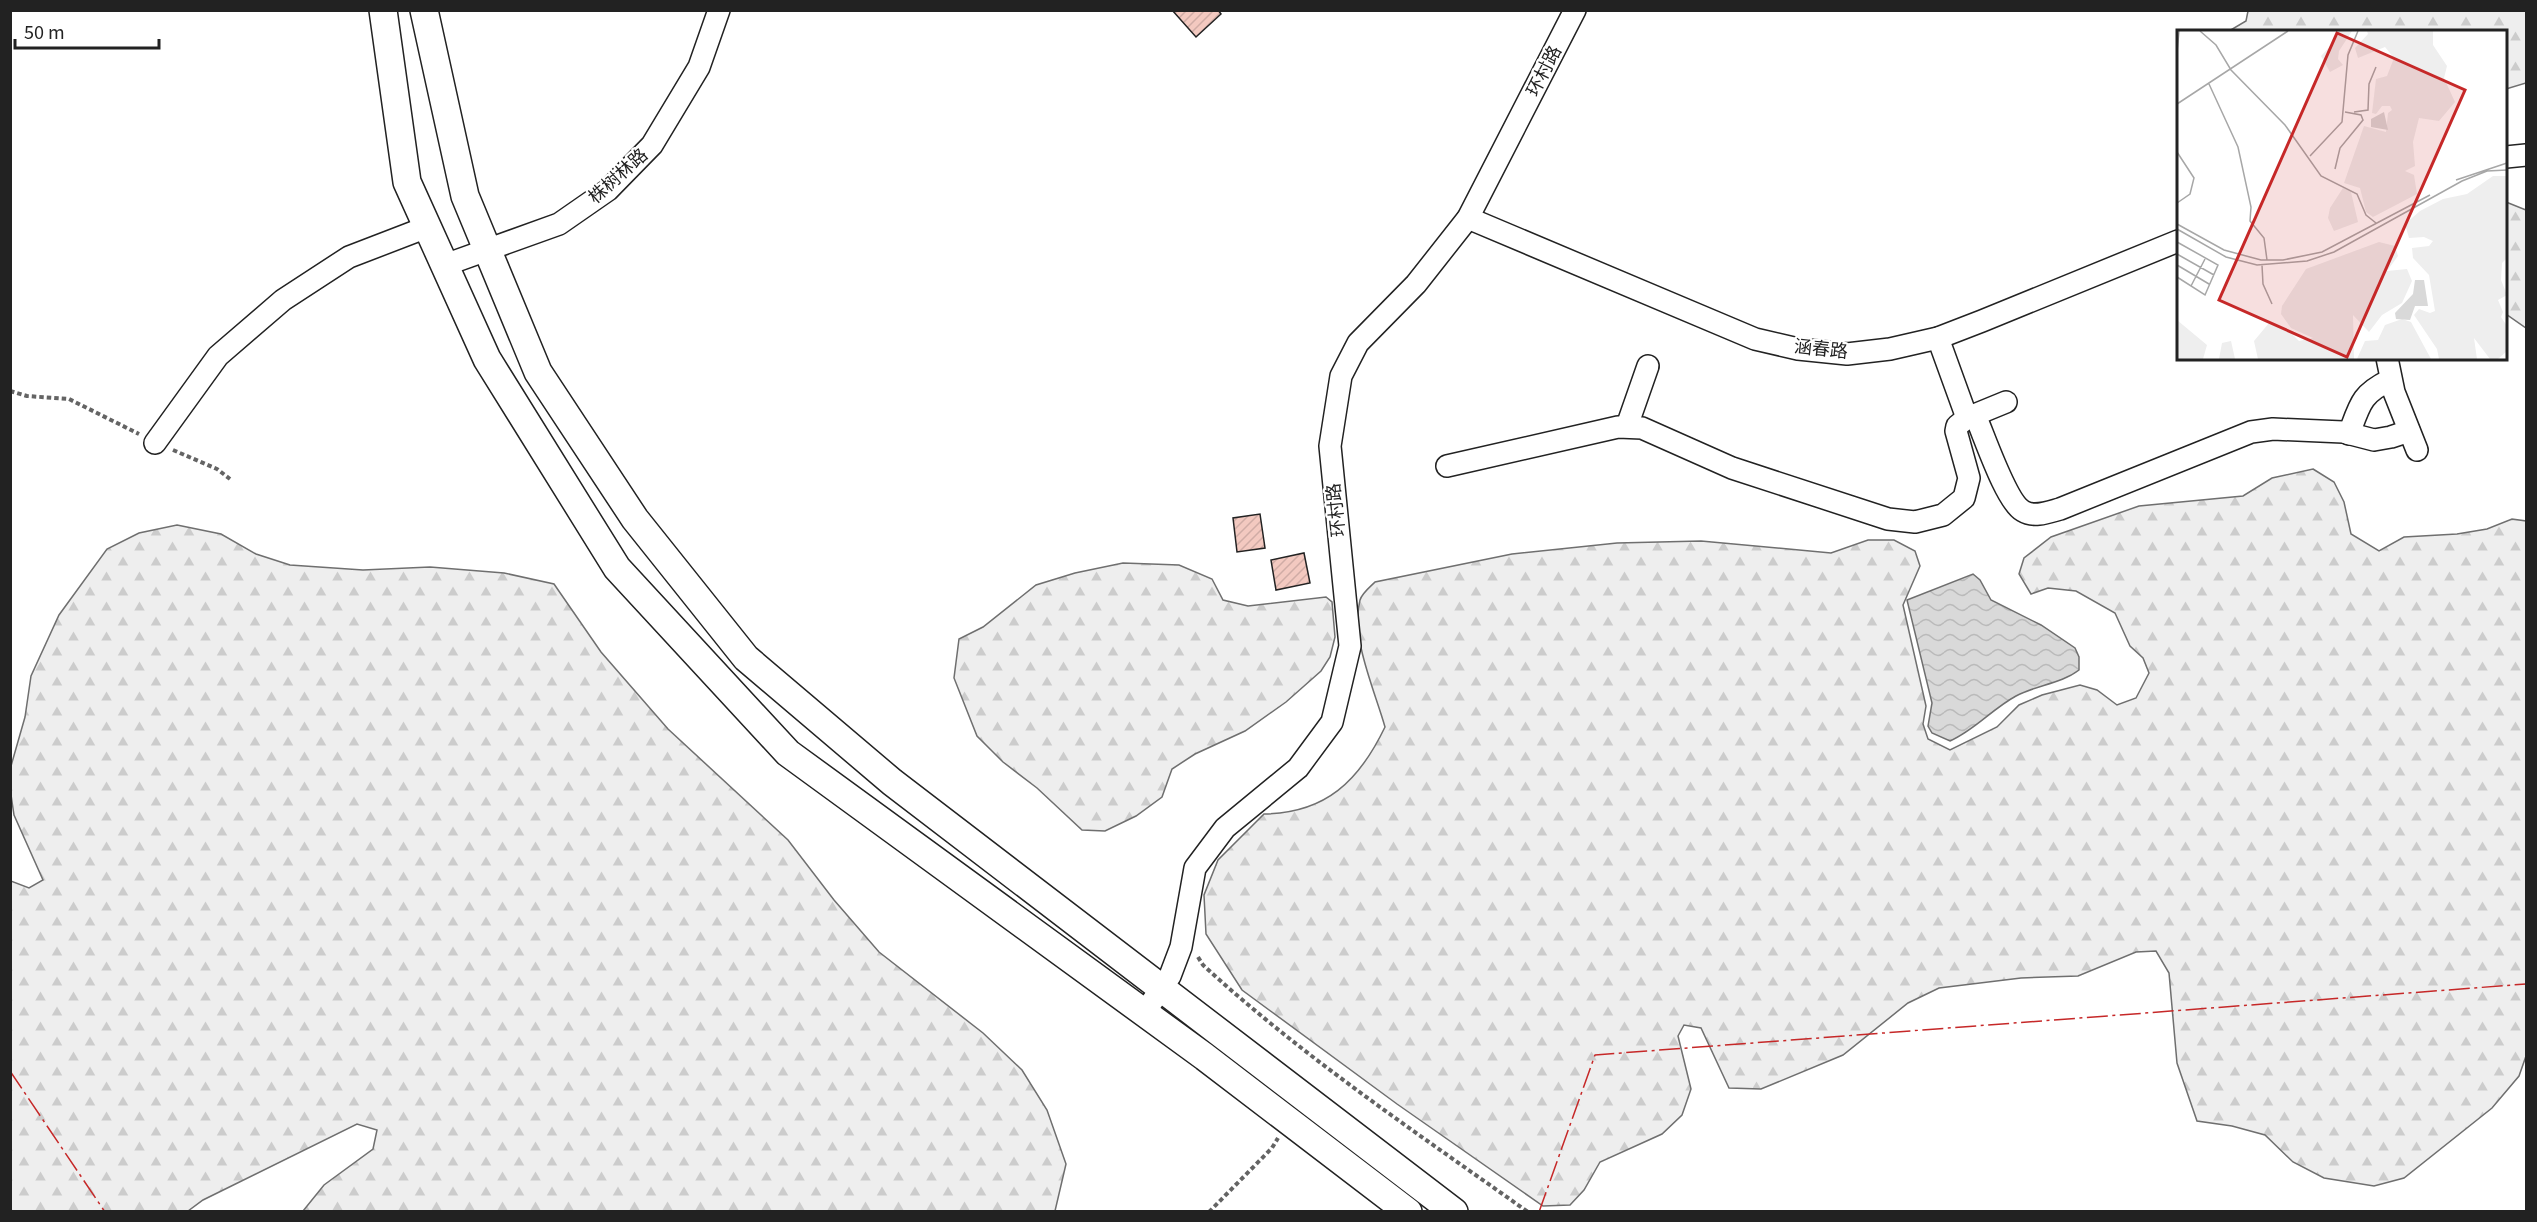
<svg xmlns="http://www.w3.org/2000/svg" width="2537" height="1222" font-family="Georgia,'Noto Sans SC',serif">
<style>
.forest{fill:url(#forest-firs);stroke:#6f6f6f;stroke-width:1.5}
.water{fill:url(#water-waves);stroke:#6f6f6f;stroke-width:1.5}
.building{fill:url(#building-hatch);stroke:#222;stroke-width:1.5}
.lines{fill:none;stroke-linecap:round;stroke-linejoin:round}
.minor-casing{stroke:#222;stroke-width:24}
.major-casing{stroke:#222;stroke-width:30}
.path{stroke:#646464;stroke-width:4;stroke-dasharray:4.5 3;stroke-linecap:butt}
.minor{stroke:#fff;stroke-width:21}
.major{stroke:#fff;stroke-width:27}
.power{stroke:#c62828;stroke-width:1.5;stroke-dasharray:21 4.5 3 4.5;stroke-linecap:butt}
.labels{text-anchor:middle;stroke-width:4.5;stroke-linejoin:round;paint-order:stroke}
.street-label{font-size:18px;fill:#222;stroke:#fff}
.inset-road{fill:none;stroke:#a7a7a7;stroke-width:1.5}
.view{fill:#c62828;fill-opacity:0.15;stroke:#c62828;stroke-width:3}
.inset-edge{fill:none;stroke:#222;stroke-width:3}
</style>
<defs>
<pattern id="forest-firs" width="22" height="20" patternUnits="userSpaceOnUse" patternTransform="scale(1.5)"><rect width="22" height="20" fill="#eee"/><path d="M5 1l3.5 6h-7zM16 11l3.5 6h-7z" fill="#ccc"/></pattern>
<pattern id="water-waves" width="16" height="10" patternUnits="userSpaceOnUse" patternTransform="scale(1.5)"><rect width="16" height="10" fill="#d9d9d9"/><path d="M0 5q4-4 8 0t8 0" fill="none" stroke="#bababa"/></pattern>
<pattern id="building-hatch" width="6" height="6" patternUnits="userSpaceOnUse" patternTransform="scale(1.5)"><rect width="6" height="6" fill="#f3c9c0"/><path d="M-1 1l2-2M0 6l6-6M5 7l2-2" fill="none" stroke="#d0aca5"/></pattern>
</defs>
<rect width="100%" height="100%" fill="#fff"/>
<!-- forest -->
<g class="forest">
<polygon points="2248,11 2526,11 2526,83 2506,89 2506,32 2229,31 2246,21"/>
<polygon points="2506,202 2526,210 2526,328 2506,314"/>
<path d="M2313 469 2334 482 2344 502 2351 534 2379 551 2404 537 2457 534 2487 529 2512 519 2526 521V1056L2519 1076 2492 1108 2404 1178 2374 1186 2324 1178 2293 1162 2265 1135 2232 1126 2197 1121 2177 1063 2169 973 2156 951 2136 952 2078 976 2021 978 1939 988 1908 1003 1843 1055 1761 1089 1729 1088 1701 1028 1684 1025 1678 1036 1691 1089 1682 1115 1662 1134 1600 1162 1584 1190 1570 1205 1543 1206 1397 1104 1242 990 1206 934 1204 895 1218 860 1264 814C1326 813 1359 781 1385 727 1375 691 1350 637 1360 600 1362 593 1370 587 1375 582L1512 554 1617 543 1701 541 1831 553 1868 540H1894L1915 551 1920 566 1903 605 1926 706 1923 724 1928 739 1950 750 1997 727 2019 705 2042 695 2080 685 2097 690 2117 705 2136 698 2149 673 2143 658 2130 646 2115 613 2076 591 2048 588 2031 594 2019 574 2024 558 2051 537 2139 506 2243 496 2272 478Z"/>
<polygon points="177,525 221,534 256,554 290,565 363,570 430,567 504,573 554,584 601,652 668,729 788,840 834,900 879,952 983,1033 1022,1070 1047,1110 1066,1164 1055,1211 303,1211 324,1185 373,1149 377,1130 357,1124 203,1200 188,1211 11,1211 11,881 29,888 43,880 14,815 10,788 11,766 25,717 31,676 59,615 107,549 139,533"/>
<polygon points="1123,563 1179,565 1212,579 1223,600 1248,606 1326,597 1332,602 1335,637 1330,657 1321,671 1286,702 1245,731 1195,754 1172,769 1162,797 1136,816 1105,831 1082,830 1037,788 1003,762 977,736 954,678 959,639 983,627 1036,585 1075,573"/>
</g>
<!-- water -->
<path class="water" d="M1973 574 1980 580 1991 600 2041 625 2075 648 2079 657V670C2061 684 2036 685 2016 696 1992 709 1975 730 1950 741L1932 733 1928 726 1932 703 1907 600Z"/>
<!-- building -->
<g class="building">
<polygon points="1172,10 1218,10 1221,14 1196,37"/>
<polygon points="1260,514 1265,548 1237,552 1233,518"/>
<polygon points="1304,553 1310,583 1276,590 1271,560"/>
</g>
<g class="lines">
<defs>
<g id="minor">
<polyline points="2506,157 2526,155"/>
<polyline points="1468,218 1755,339 1798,349 1847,354 1890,349 1938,338 1982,321 2178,241"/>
<polyline points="445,265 559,224 608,190 652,145 699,67 719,10"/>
<polyline points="1938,338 1967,418"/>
<polyline points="2387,358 2394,392 2417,450"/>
<path d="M1975 415C1984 435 2006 502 2023 511 2034 518 2049 512 2060 509L2251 432 2273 429 2343 432 2374 440 2391 437 2409 431"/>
<polyline points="1627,426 1648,366"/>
<path d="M2349 434C2360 404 2361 394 2390 380"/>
<polyline points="155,443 218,356 283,300 349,257 427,227"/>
<polyline points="1447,466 1618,427 1642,428 1732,468 1888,519 1915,522 1943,515 1964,498 1969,478 1956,431 1957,426 1967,418 2006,402"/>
<polyline points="1144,1013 1170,976 1181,947 1195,868 1225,828 1298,768 1332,722 1350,646 1330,446 1341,376 1358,343 1416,284 1468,218 1575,10"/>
</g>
<g id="major">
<polyline points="383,10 407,182 487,359 617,568 788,753 1205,1057 1408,1212"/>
<polyline points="424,10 465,196 538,372 635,519 746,658 892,782 1454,1212"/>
</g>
</defs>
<!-- minor casing -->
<use href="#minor" class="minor-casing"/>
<!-- major casing -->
<use href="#major" class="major-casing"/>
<!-- path -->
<g class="path">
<polyline points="10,391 27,396 69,399 139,434"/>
<polyline points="173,450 217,469 230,479"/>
<path d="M1198 957 1203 965C1303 1057 1417 1133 1528 1212"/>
<polyline points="1209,1212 1272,1148 1278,1138"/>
</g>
<!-- minor -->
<use href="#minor" class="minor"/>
<!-- major -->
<use href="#major" class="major"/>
<!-- power -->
<g class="power">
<polyline points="10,1071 105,1212"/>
<polyline points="1539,1212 1595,1055 2526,984"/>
</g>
</g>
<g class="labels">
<!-- street labels -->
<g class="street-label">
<text transform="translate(1544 71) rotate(-63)" y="6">环村路</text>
<text transform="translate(618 176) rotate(-42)" y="6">株树林路</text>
<text transform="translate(1821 349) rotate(6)" y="6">涵春路</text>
<text transform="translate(1336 510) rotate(-96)" y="6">环村路</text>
</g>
</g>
<!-- overview -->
<g transform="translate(2177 30)">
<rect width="330" height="330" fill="#fff"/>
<path d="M160 1H175L162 21 161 29 166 35 153 42 144 26 157 12ZM190 1H256V15L270 36 267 48 278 72 262 91 242 88 236 112 238 136 228 141 237 145 240 164 196 187 189 182 183 158 167 153 187 96 209 102 211 83 215 80 213 76H205L199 84 195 83 199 49 210 46 217 28 208 17 181 28 178 18 191 4ZM316 146H330V228L325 233 324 250 330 265 321 270 326 282 324 287 330 296V321L321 329H313L297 308 300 329H262L260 319 237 285 242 279 253 283 258 281 252 245 236 228 235 218 252 216 256 211 247 207 232 208 228 194 243 181 266 169 290 164ZM166 158 174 162 181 192 157 201 151 188 153 178ZM202 212 218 216 221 226 210 241 230 239 235 251 225 273 205 285 192 302 176 285 177 329H81L77 311 92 293 110 299 122 311 136 308 114 298 104 284 105 276 129 239ZM225 289 234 292 254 329H180L188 311 201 310 208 295ZM0 290 30 315 26 329H0ZM54 311 58 329H42L45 313Z" fill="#eee"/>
<path d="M207 82 211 100 194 97V89ZM238 250H247L251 276H238L233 290 219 289 218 283 236 264Z" fill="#d9d9d9"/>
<path class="inset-road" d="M23 1 39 15 54 40 108 95 144 146 180 164 189 185 199 193M0 22 2 1M32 54 61 117 74 177 73 191 87 208 90 230M0 74 111 1M177 82 191 80 192 54 199 37M0 122 17 148 13 164 0 173M133 126 165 92 171 25 181 1M158 139 163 118 186 90 184 85 168 82M279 150 330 133M0 194 47 220 84 230H106L145 222 253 165M0 199 49 227 80 235 130 231 157 222 285 151 310 141 330 140M0 212 41 235 28 265 0 247M0 224 37 245M0 235 32 254M85 235 86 254 95 274M14 256 28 229"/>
<path class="view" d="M160 3 288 60 170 327 42 270Z"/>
<rect width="330" height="330" class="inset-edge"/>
</g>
<!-- border -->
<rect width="2537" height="1222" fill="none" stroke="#222222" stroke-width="24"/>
<!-- scale -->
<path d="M15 39v9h144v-9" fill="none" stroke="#222222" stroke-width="3"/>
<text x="24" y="39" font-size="18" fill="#222222" stroke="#ffffff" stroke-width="4.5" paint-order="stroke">50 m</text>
</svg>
